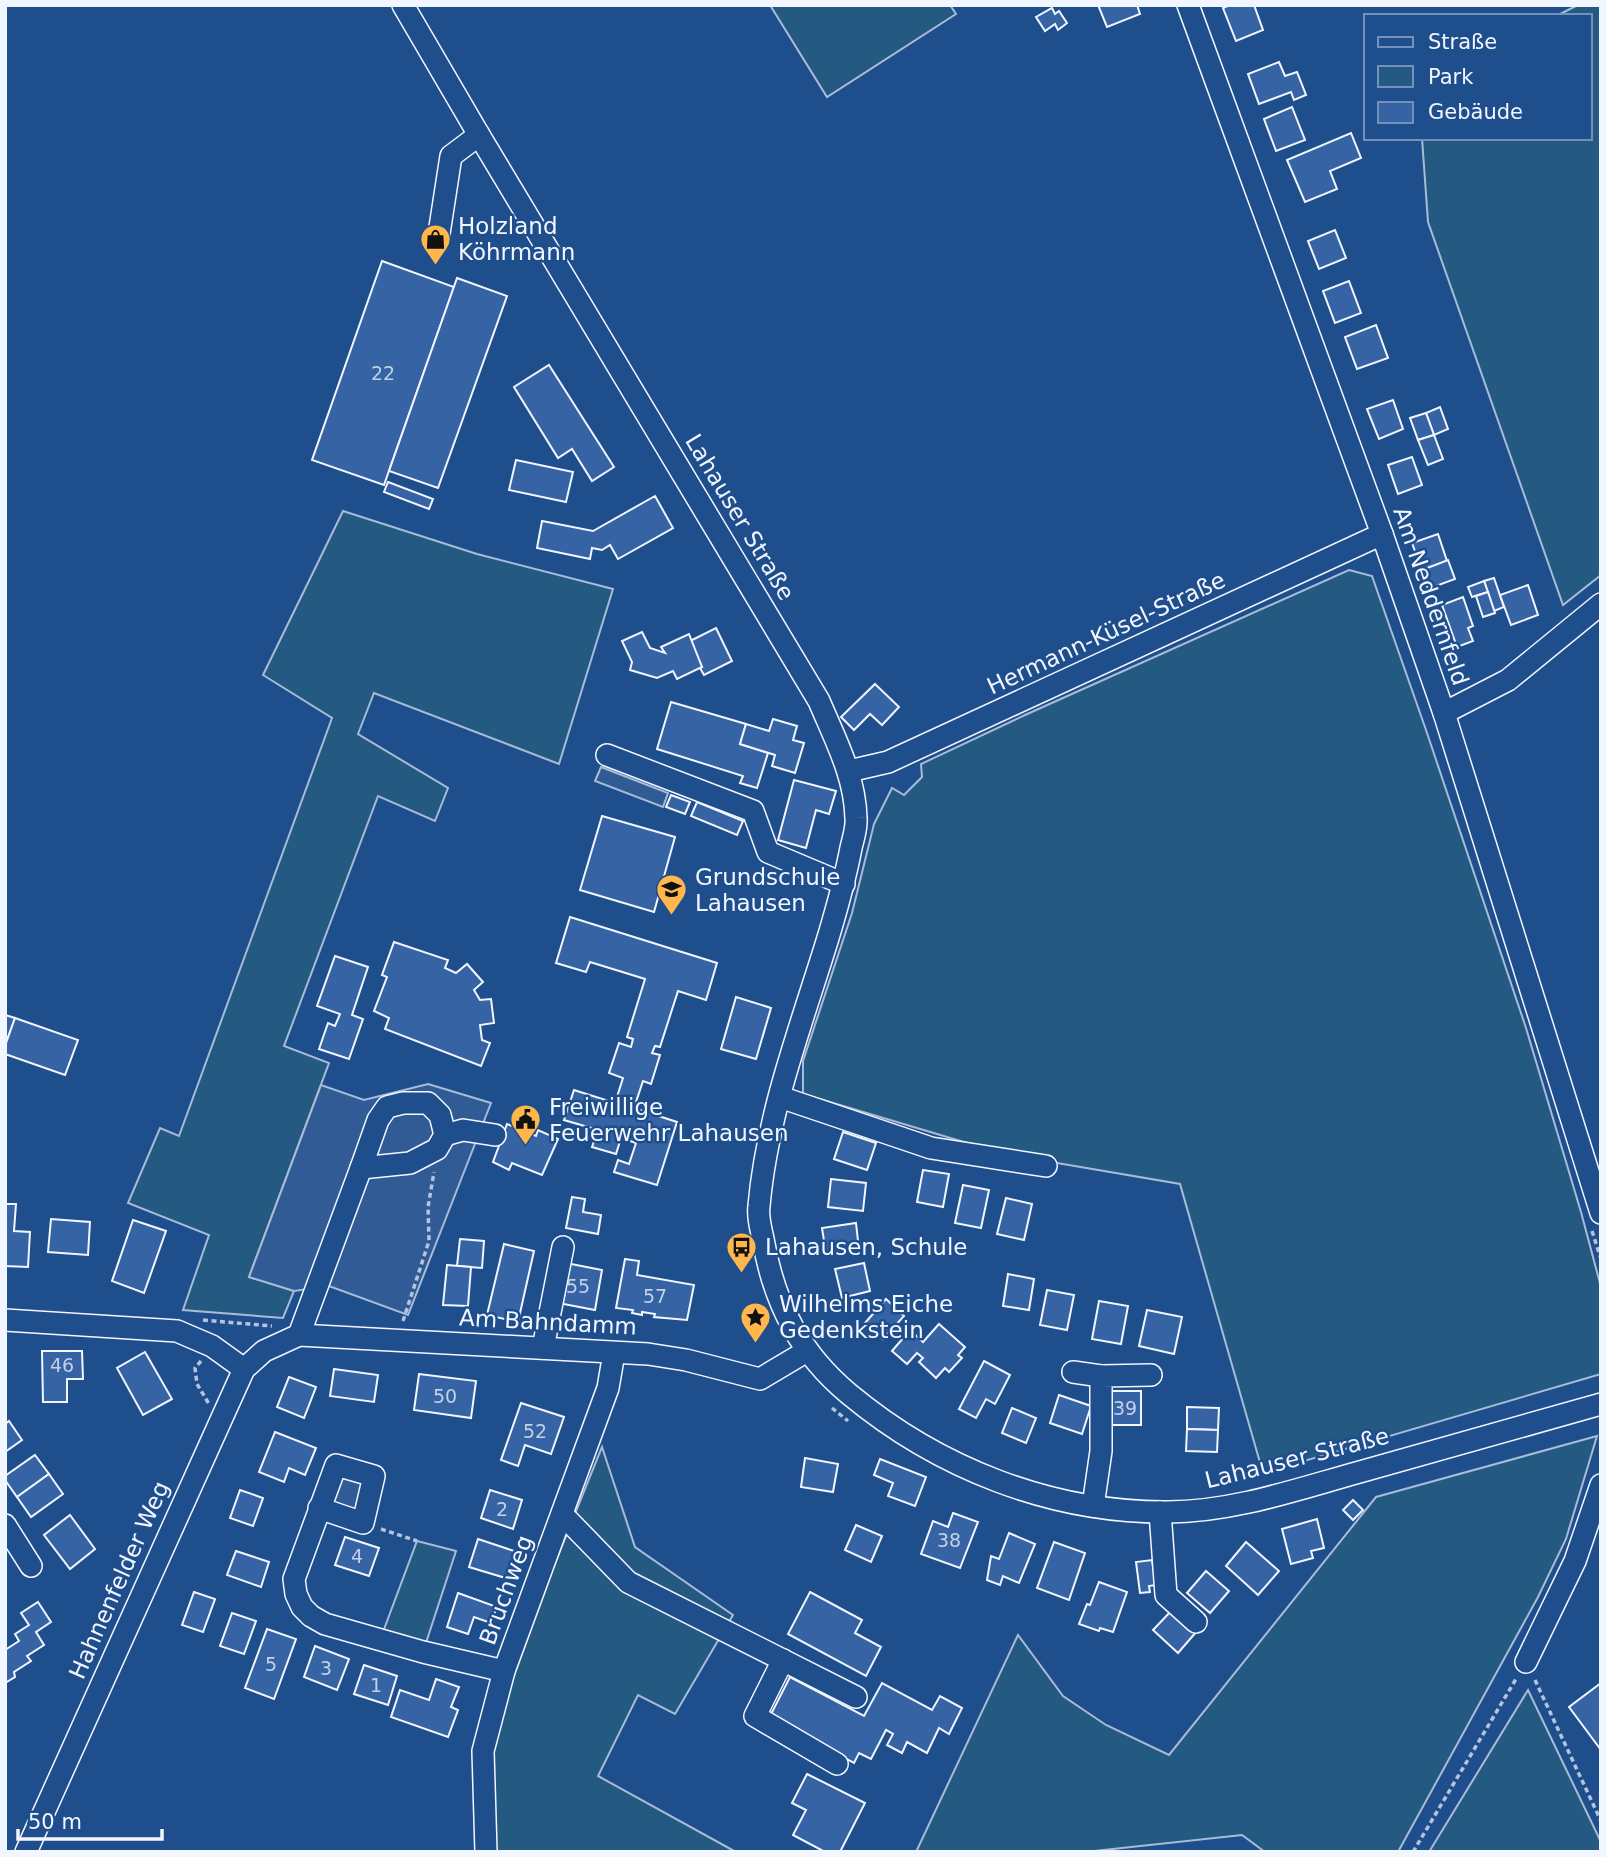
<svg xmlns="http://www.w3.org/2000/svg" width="1606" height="1857" font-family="'DejaVu Sans',sans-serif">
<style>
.green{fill:#245a82;stroke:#a8bbd7;stroke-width:2}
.parking{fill:#305b95;stroke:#a8bbd7;stroke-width:2}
.building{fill:#3563a3;stroke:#f2f6ff;stroke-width:2}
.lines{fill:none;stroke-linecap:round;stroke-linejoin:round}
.minor-casing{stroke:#f2f6ff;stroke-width:24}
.path{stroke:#b3c4dc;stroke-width:3.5;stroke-dasharray:5 3.5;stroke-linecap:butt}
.minor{stroke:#1f4e8c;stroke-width:21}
.labels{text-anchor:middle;stroke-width:5;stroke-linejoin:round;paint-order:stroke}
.number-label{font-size:19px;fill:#c3d1e8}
.poi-label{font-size:23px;fill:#f2f6ff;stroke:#1f4e8c;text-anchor:start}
.street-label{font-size:23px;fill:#f2f6ff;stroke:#1f4e8c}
</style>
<rect width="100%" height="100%" fill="#1f4e8c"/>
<!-- green -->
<g class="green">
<polygon points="770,5 950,5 956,14 827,97"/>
<polygon points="1578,5 1601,5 1601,575 1563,605 1428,222 1422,138 1590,138 1590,16 1556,16"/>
<polygon points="343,511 477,554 613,589 559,764 374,693 358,734 448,788 435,821 378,796 284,1046 329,1063 249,1277 294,1291 283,1318 183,1310 209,1235 128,1203 160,1128 179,1136 332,718 263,675"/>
<polygon points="1349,570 1372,576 1426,730 1526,1028 1581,1212 1601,1287 1601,1374 1263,1473 1180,1184 1004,1154 803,1094 803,1061 852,913 874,824 892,788 904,795 922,777 921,764 1025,715"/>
<polygon points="1597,1436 1566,1539 1538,1597 1398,1852 1265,1852 1242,1835 1085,1852 916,1852 1018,1635 1063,1696 1106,1725 1169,1755 1376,1497"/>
<polygon points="602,1447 635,1547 733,1615 675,1714 638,1695 598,1776 736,1852 496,1852 492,1754 509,1677"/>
<polygon points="417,1541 456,1551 423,1652 380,1640"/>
<polygon points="1528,1690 1601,1842 1601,1852 1429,1852"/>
</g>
<!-- parking -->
<g class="parking">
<polygon points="601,767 668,793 663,807 595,781"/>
<polygon points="428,1084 491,1103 408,1315 329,1286 294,1291 249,1277 321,1085 364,1100"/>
<polygon points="336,1465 374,1476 363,1523 319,1508"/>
</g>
<!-- building -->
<g class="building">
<polygon points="1098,5 1137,5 1140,14 1107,27"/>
<polygon points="1230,5 1254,5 1263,30 1236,41 1223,8"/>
<polygon points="1052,8 1055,14 1059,11 1067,23 1058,30 1055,24 1045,31 1036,17"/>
<polygon points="1279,62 1285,76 1297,72 1306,95 1294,100 1291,92 1259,104 1248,74"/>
<polygon points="1292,107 1305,140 1276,151 1264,119"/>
<polygon points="1351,133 1361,158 1330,171 1337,189 1305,202 1287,160"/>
<polygon points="1335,230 1346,258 1319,269 1308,241"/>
<polygon points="382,261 454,287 384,485 312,460"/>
<polygon points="457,278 507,296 438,488 389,471"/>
<polygon points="1349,281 1361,313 1335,323 1323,291"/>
<polygon points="1376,325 1388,358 1357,369 1345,337"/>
<polygon points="549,365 614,467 592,481 572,449 558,458 514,387"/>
<polygon points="1393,400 1403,429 1379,439 1367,409"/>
<polygon points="1440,407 1448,429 1434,435 1426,413"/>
<polygon points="1426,413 1434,435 1418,440 1410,418"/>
<polygon points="1434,435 1443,459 1428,465 1418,440"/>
<polygon points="1412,457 1422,485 1398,494 1388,465"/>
<polygon points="516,460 573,472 566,502 509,490"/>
<polygon points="388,482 433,499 429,509 384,492"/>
<polygon points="655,496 673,528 618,559 610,545 602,550 592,548 590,559 537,548 542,521 593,531"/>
<polygon points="1438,534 1447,561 1422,570 1412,543"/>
<polygon points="1448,560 1455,579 1428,589 1422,570"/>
<polygon points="1494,578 1504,607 1494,611 1484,581"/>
<polygon points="1484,581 1488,592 1472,597 1468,587"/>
<polygon points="1528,585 1538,615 1511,625 1500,595"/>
<polygon points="1488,592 1495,613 1483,617 1476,596"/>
<polygon points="1463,597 1473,626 1468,628 1473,641 1457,647 1442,605"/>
<polygon points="716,628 732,661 704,675 700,668 702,667 690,641"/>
<polygon points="642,632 650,648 665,653 661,647 689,634 702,667 677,679 673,671 657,678 630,670 632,662 622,641"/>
<polygon points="875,684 899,707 882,725 870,714 854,730 841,717"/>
<polygon points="671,702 746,724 740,744 768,753 757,788 740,783 743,776 657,749"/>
<polygon points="773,719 797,726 793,740 804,743 795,773 772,766 775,755 740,744 746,724 769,731"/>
<polygon points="794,780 836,791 829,814 816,810 806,848 778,840"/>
<polygon points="671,795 690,802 685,814 666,807"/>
<polygon points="697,802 743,821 737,835 691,816"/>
<polygon points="602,816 675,837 654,912 580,890"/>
<polygon points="570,917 717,963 706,1000 678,991 660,1047 655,1046 652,1053 660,1055 651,1084 643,1081 634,1108 677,1122 657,1185 614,1172 618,1160 629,1164 636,1143 621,1138 616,1154 592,1147 598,1130 564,1120 574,1090 615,1103 623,1078 609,1073 619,1043 631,1047 633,1039 627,1037 645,979 590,962 586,972 556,963"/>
<polygon points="394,942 448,960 445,968 456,973 467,964 483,982 474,990 480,1000 491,999 494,1023 480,1025 482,1040 490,1043 481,1066 385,1029 389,1018 374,1011 387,977 382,975"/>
<polygon points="335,956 368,967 352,1015 363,1019 349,1059 319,1049 328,1023 335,1026 340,1014 317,1006"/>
<polygon points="736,997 771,1008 756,1059 721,1049"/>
<polygon points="5,1015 15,1018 5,1046"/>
<polygon points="15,1018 78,1040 65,1075 5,1054 5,1046"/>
<polygon points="507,1124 536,1136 538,1130 558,1139 542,1175 512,1163 509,1170 493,1162"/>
<polygon points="843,1132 876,1143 867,1170 834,1159"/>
<polygon points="923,1170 949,1174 943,1207 917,1202"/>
<polygon points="831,1179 866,1183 863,1211 828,1207"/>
<polygon points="963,1185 989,1190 981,1228 955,1223"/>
<polygon points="572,1197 585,1199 583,1212 601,1215 598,1234 566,1228"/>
<polygon points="1006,1198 1032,1204 1024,1240 997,1234"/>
<polygon points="5,1204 16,1204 14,1231 30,1232 28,1267 5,1266"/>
<polygon points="51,1219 90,1222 88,1255 48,1252"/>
<polygon points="133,1220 166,1231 144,1293 112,1281"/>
<polygon points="856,1223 859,1250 826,1254 822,1228"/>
<polygon points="460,1239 484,1241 482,1268 457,1266"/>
<polygon points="504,1244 534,1251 518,1322 487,1315"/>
<polygon points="625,1259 639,1261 637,1275 694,1285 687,1320 654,1317 655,1314 642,1312 642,1315 632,1313 633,1310 616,1308"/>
<polygon points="561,1262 602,1270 595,1310 553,1302"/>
<polygon points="864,1263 870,1291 842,1298 835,1269"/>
<polygon points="447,1265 471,1267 468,1306 443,1305"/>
<polygon points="1008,1274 1034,1279 1029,1310 1003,1306"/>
<polygon points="1047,1290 1074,1295 1067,1330 1040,1325"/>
<polygon points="886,1299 904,1316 883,1339 865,1323"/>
<polygon points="1099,1301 1128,1306 1121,1344 1092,1339"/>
<polygon points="1147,1310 1182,1317 1174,1354 1139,1346"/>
<polygon points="939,1324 965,1347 958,1355 962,1358 949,1372 945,1368 936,1378 919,1362 923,1358 917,1353 907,1364 892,1351 910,1330 923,1342"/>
<polygon points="42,1351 82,1351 83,1379 67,1379 67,1402 43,1402"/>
<polygon points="145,1352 172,1399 143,1415 117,1368"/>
<polygon points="984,1361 1010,1375 995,1404 986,1399 976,1418 959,1409"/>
<polygon points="334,1369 378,1375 374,1402 330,1396"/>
<polygon points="419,1374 476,1381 471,1418 414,1410"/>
<polygon points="289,1377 316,1387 304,1418 277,1407"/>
<rect x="1108" y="1391" width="33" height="34"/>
<polygon points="1059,1395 1091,1406 1082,1434 1050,1423"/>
<polygon points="521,1403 564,1417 551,1454 525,1445 518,1466 501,1460"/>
<polygon points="1187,1407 1219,1408 1218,1430 1187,1429"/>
<polygon points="1012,1408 1036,1418 1026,1443 1002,1433"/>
<polygon points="9,1421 22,1440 5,1452 5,1424"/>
<polygon points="1187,1429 1218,1430 1217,1452 1186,1451"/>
<polygon points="275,1432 316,1448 305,1475 289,1468 284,1482 259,1472"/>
<polygon points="35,1455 49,1474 17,1497 5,1480 5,1476"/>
<polygon points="805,1458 838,1464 833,1492 801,1487"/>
<polygon points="880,1459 926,1477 915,1506 888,1496 893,1483 874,1475"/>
<polygon points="49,1474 63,1494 31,1517 17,1497"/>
<polygon points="240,1490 263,1498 253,1526 230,1518"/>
<polygon points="490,1490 522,1500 513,1529 481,1518"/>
<polygon points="1353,1500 1363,1510 1353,1520 1343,1510"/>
<polygon points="953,1513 978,1522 960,1568 921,1554 933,1521 948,1527"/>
<polygon points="70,1515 95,1549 70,1569 44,1535"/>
<polygon points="1317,1519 1324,1548 1311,1551 1313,1558 1291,1564 1282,1529"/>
<polygon points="856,1525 882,1536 871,1562 845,1550"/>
<polygon points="1009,1533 1035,1544 1019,1583 1003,1576 1000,1585 987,1580 991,1556 999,1559"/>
<polygon points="345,1537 379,1548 369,1576 335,1565"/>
<polygon points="478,1539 520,1553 512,1580 469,1567"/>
<polygon points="1054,1542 1085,1553 1069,1600 1037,1588"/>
<polygon points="1246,1542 1279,1571 1258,1595 1226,1566"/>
<polygon points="236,1551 269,1562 261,1587 227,1575"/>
<polygon points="1152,1560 1156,1585 1149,1586 1150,1592 1140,1593 1136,1562"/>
<polygon points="1206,1571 1229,1591 1210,1613 1187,1593"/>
<polygon points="1099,1582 1127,1592 1113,1632 1100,1628 1099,1631 1079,1624 1087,1604 1090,1605"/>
<polygon points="194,1592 215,1599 203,1632 182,1625"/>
<polygon points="810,1592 862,1620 855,1633 881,1647 866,1676 788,1634"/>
<polygon points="458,1593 497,1607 491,1623 474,1617 468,1634 447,1627"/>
<polygon points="38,1602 51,1622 36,1632 44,1645 27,1656 31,1661 14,1672 15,1677 5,1683 5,1650 19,1641 15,1634 29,1625 21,1613"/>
<polygon points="1173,1609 1197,1631 1178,1653 1153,1630"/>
<polygon points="232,1613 256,1621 244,1654 220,1646"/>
<polygon points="267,1629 296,1639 274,1699 245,1688"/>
<polygon points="315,1646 349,1659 337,1690 304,1677"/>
<polygon points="364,1665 397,1676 388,1705 354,1694"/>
<polygon points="790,1677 864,1716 882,1683 932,1710 940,1696 962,1708 949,1734 939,1728 927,1753 907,1742 902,1753 887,1745 893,1734 886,1730 871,1759 859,1753 854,1763 769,1718"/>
<polygon points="436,1679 459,1687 451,1707 458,1710 448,1737 391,1717 400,1690 429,1700"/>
<polygon points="1601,1683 1601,1750 1569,1707"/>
<polygon points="807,1774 865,1803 840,1852 825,1852 793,1835 806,1810 792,1803"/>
</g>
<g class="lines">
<defs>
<g id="minor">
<path d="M403 5 479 135 819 701C835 739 855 776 856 818 857 828 853 839 851 848 845 879 837 908 828 938 801 1026 767 1114 759 1206 757 1218 762 1232 764 1244 775 1305 801 1354 849 1394 938 1468 1051 1513 1168 1512 1231 1512 1295 1490 1356 1473 1437 1450 1519 1427 1601 1404"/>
<polyline points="1188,5 1382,534 1444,713 1601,1213"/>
<polyline points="438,240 451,156 479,135"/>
<polyline points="1444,713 1508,680 1601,604"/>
<polyline points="607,755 753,811 768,852 844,884"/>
<polyline points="849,771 888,762 1382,534"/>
<polyline points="780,1097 931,1148 1046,1166"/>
<polygon points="403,1103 428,1103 440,1115 445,1135 437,1149 410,1163 361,1168 378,1120 387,1107"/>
<polyline points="445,1135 463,1130 495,1135"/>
<polyline points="5,1320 177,1331 212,1346 244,1369"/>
<polyline points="299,1335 361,1168"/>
<polyline points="543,1348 563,1247"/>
<polyline points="1073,1372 1101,1376"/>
<polyline points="1093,1506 1101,1451 1101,1376 1151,1375"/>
<polyline points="319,1508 363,1523 374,1476 336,1465 294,1579 296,1594 302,1607 311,1616 325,1624 423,1652 504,1671"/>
<polyline points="1160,1512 1166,1595 1196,1622"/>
<polyline points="562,1514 628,1582 856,1697"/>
<polyline points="5,1525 31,1566"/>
<polyline points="783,1660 755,1716 837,1764"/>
<polyline points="1526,1662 1575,1561 1601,1485"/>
<polyline points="26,1852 244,1369 264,1351 299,1335 648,1354 686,1360 760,1379 807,1351"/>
<polyline points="486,1852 483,1751 504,1671 608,1388 614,1353"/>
</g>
</defs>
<!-- minor casing -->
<use href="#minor" class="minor-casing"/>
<!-- path -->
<g class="path">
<polyline points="1592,1231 1601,1259"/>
<polyline points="203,1320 272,1326"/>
<polyline points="403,1321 429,1241 428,1207 434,1172"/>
<polyline points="201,1361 195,1368 197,1384 209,1404"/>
<polyline points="832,1408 848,1421"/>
<polyline points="381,1529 417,1541"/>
<polyline points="1535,1680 1601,1821"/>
<polyline points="1413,1852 1516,1679"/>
</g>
<!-- minor -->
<use href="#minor" class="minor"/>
</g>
<!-- icons -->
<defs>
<symbol id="shop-pin" viewBox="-11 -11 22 30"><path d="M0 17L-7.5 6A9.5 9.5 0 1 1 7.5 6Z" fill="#ffb74d" stroke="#1f4e8c"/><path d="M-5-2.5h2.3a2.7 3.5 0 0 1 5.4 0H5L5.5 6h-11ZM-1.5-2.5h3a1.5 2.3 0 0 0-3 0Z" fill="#111"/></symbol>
<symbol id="school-pin" viewBox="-11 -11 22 30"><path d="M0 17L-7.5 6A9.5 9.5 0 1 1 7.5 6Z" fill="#ffb74d" stroke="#1f4e8c"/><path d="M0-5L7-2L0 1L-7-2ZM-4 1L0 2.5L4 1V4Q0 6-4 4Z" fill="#111"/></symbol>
<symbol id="civic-pin" viewBox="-11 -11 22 30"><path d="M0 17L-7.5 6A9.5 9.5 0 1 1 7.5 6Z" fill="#ffb74d" stroke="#1f4e8c"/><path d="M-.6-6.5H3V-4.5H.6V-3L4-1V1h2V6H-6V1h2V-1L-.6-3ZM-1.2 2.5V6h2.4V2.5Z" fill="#111"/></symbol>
<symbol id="bus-pin" viewBox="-11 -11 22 30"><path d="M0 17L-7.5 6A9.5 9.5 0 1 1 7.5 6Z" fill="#ffb74d" stroke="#1f4e8c"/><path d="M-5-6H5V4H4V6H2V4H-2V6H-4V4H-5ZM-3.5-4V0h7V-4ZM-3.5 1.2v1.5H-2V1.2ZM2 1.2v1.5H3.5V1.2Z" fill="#111"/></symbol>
<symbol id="sight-pin" viewBox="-11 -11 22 30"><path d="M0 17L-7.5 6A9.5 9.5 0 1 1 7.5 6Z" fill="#ffb74d" stroke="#1f4e8c"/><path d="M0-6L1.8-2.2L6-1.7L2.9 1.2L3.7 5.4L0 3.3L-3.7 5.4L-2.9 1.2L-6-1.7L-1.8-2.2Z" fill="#111"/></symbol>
</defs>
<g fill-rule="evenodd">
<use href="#shop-pin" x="418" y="222" width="35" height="47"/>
<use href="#school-pin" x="654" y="872" width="35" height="47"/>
<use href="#civic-pin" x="508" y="1102" width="35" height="47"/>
<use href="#bus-pin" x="724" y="1230" width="35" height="47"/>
<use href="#sight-pin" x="738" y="1300" width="35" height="47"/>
</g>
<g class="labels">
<!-- number labels -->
<g class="number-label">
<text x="383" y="380">22</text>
<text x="578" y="1293">55</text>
<text x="655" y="1303">57</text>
<text x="62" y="1372">46</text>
<text x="445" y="1403">50</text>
<text x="1125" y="1415">39</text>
<text x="535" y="1438">52</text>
<text x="502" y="1516">2</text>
<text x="949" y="1547">38</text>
<text x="357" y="1563">4</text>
<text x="271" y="1671">5</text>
<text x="326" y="1675">3</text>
<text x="376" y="1692">1</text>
</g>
<!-- poi labels -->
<g class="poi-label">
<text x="458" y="234">Holzland<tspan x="458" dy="26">Köhrmann</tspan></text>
<text x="695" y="885">Grundschule<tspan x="695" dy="26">Lahausen</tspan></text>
<text x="549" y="1115">Freiwillige<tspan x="549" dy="26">Feuerwehr Lahausen</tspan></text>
<text x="765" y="1255">Lahausen, Schule</text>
<text x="779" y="1312">Wilhelms Eiche<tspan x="779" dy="26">Gedenkstein</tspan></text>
</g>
<!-- street labels -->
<g class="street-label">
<text transform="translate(740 517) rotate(59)" y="8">Lahauser Straße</text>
<text transform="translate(1431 596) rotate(71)" y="8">Am Neddernfeld</text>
<text transform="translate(1106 633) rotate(-25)" y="8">Hermann-Küsel-Straße</text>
<text transform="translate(548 1322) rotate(3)" y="8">Am Bahndamm</text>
<text transform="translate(1297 1458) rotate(-14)" y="8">Lahauser Straße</text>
<text transform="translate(119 1580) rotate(-66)" y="8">Hahnenfelder Weg</text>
<text transform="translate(506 1590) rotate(-70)" y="8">Bruchweg</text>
</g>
</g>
<!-- border -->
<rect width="1606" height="1857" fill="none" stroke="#f2f6ff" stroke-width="14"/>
<!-- legend -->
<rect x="1364" y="14" width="228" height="126" fill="#1f4e8c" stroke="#7391ba" stroke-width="2"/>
<rect x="1378" y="37" width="35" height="10" fill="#1f4e8c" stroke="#7391ba" stroke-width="2"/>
<text x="1428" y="49" font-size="21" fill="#f2f6ff">Straße</text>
<rect x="1378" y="66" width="35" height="21" fill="#245a82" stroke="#7391ba" stroke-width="2"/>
<text x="1428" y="84" font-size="21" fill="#f2f6ff">Park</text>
<rect x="1378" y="102" width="35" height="21" fill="#3563a3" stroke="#7391ba" stroke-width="2"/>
<text x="1428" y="119" font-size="21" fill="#f2f6ff">Gebäude</text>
<!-- scale -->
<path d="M18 1829v10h144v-10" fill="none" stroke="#f2f6ff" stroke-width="3.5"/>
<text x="28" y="1829" font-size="21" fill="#f2f6ff" stroke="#1f4e8c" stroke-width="5" paint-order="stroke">50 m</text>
</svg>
